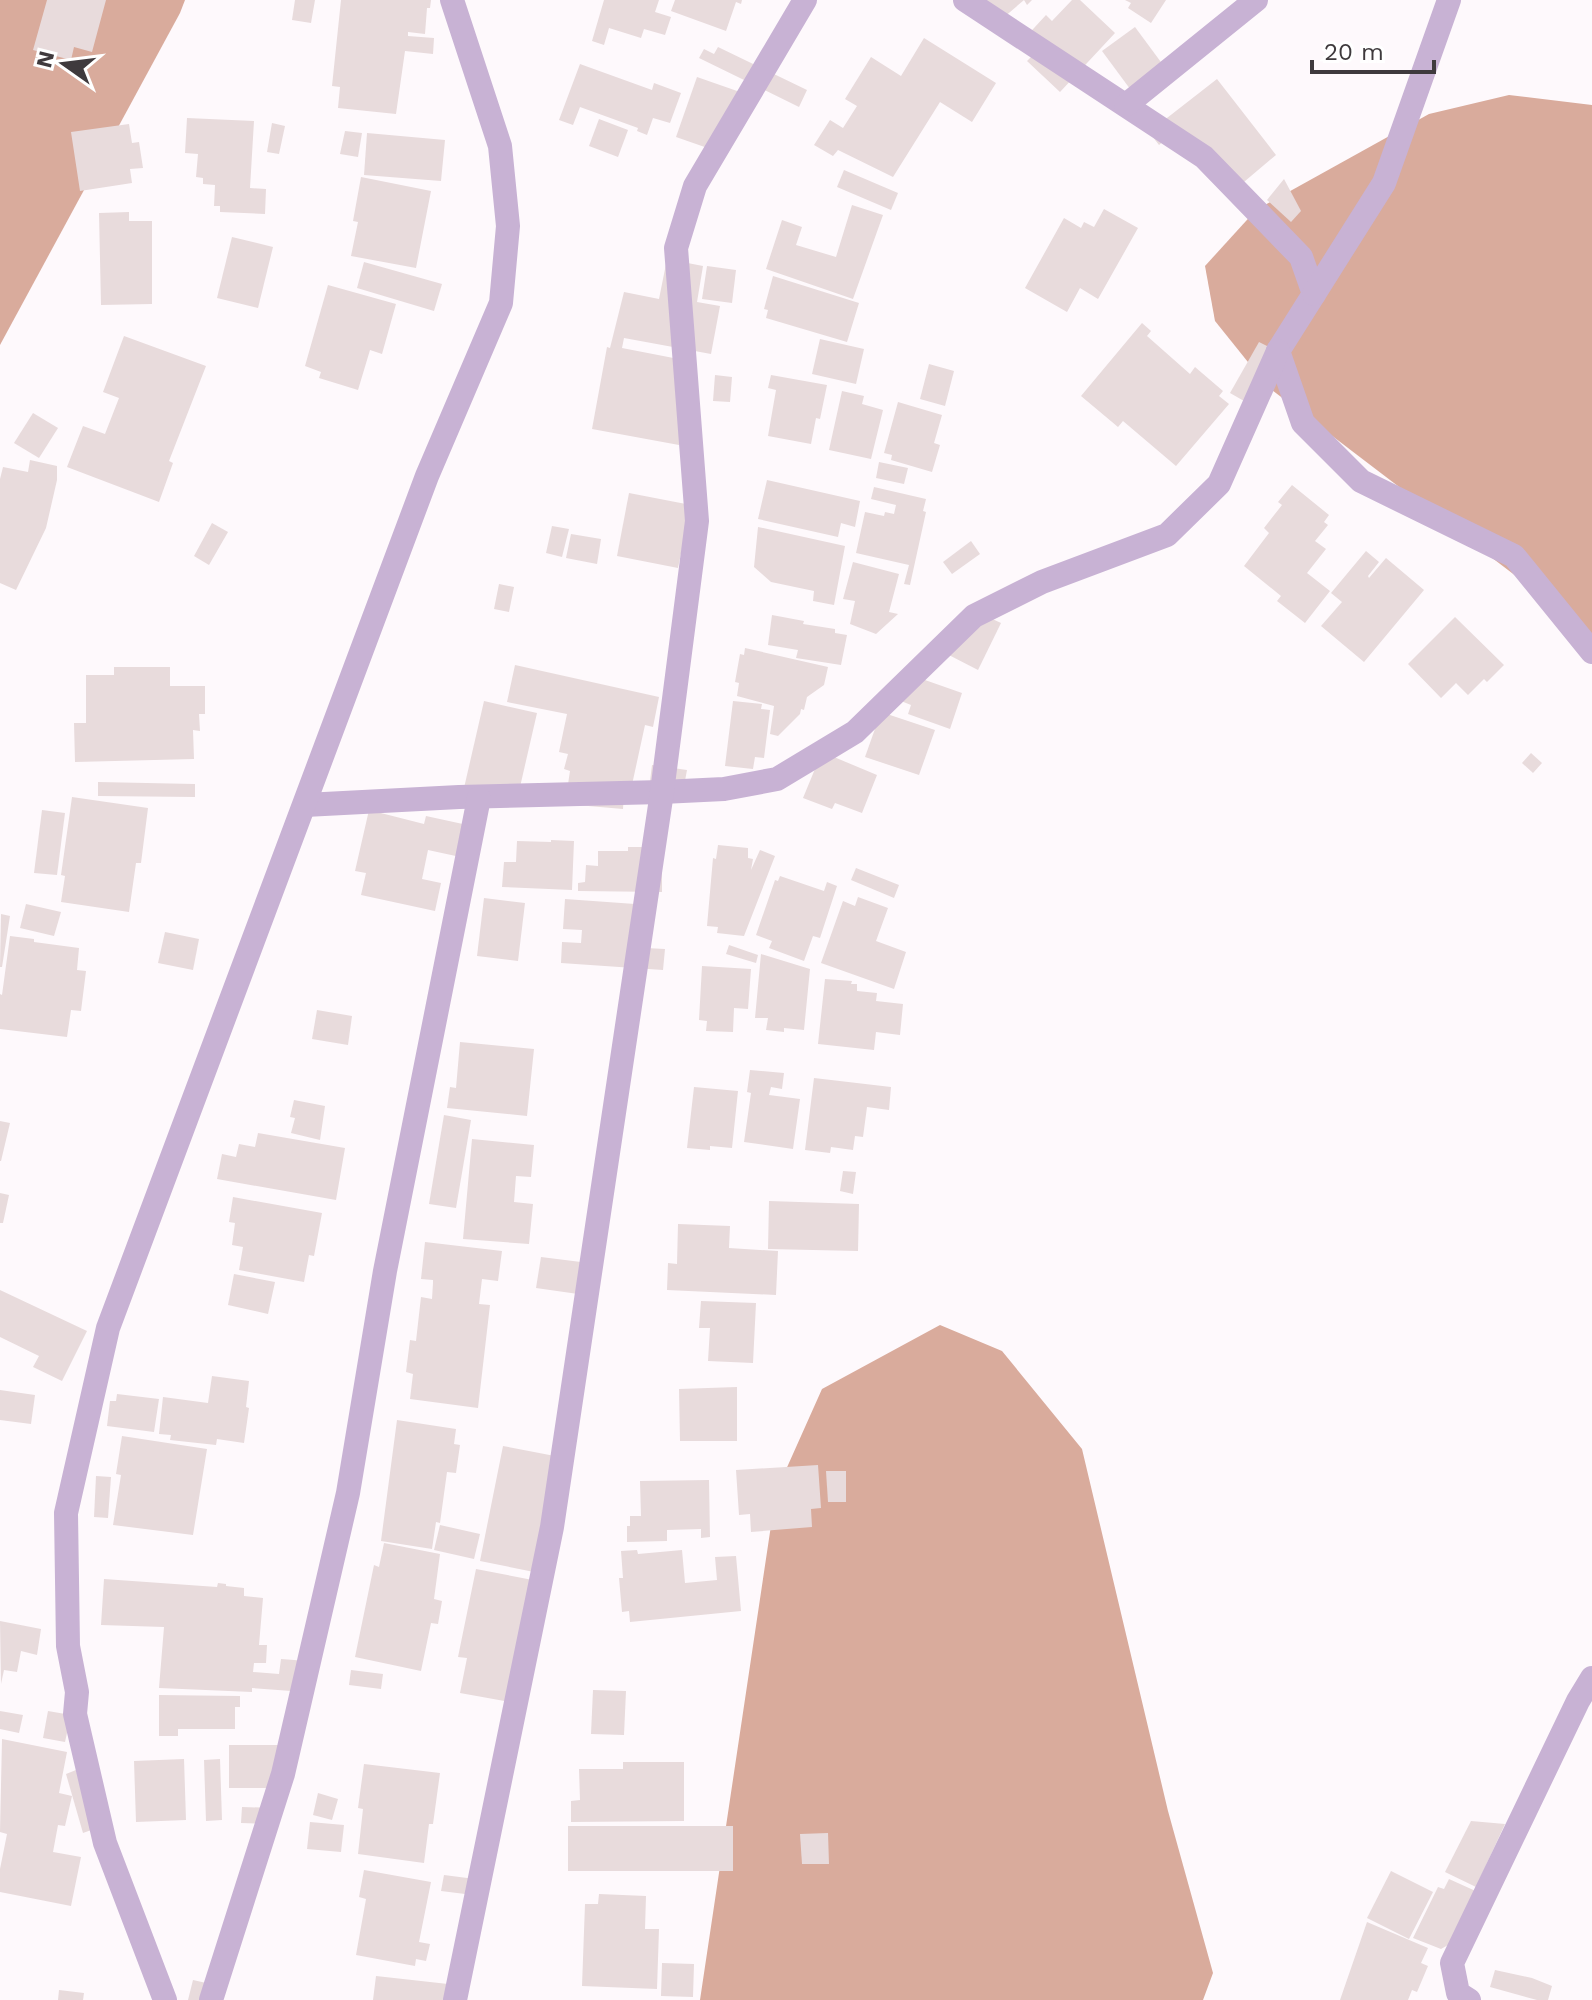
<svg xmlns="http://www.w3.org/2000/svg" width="1592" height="2000" font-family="'Work Sans',sans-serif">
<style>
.forest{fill:#d9ab9c}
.building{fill:#e8dbdc}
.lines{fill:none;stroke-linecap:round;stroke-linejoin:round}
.minor{stroke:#c8b2d4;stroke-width:24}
</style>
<rect width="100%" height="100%" fill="#fef9fc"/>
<!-- forest -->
<g class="forest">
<polygon points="0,0 185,0 180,13 0,345"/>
<polygon points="1509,95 1592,105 1592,634 1268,387 1215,321 1205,266 1256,210 1429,114"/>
<polygon points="940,1325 1002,1351 1082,1449 1168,1811 1213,1973 1203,2000 700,2000 776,1492 822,1389"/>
</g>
<!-- building -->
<g class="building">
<polygon points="47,0 106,0 92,52 74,47 71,60 33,50"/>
<polygon points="295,0 315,0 311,23 292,20"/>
<polygon points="341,0 431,0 430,8 427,8 425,34 408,32 408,36 434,38 433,54 405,51 396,114 338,108 340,87 332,86"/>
<polygon points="604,0 659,0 655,12 671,17 665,35 644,29 641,38 609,28 604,45 592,41"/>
<polygon points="675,0 742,0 741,4 736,2 726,31 671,11"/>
<polygon points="975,0 1032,0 1027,5 1024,0 996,24"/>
<polygon points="1072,0 1080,0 1115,33 1060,92 1027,61 1036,52 1023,40 1046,15 1052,21"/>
<polygon points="1125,0 1166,0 1151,23 1128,8 1131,3"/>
<polygon points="1135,27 1169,73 1136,97 1102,51"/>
<polygon points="924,38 996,83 972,122 940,102 893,177 838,150 833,156 814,145 830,120 843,128 857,106 845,99 871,57 901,76"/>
<polygon points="718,47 807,90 799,107 699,58 704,49 714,54"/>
<polygon points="580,64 652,90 654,83 681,93 670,123 653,118 647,135 637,131 638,128 580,107 573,125 559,120"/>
<polygon points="697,77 740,92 719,152 676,137"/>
<polygon points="1217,79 1276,155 1238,187 1176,131 1159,145 1149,132"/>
<polygon points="187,118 254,121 250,188 266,189 265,214 220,212 220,206 214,206 215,185 203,184 203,178 196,177 198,154 185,153"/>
<polygon points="599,119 628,130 618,157 589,146"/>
<polygon points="272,123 285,126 279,154 267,152"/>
<polygon points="129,124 132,143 139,142 143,168 130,169 132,183 80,191 71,132"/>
<polygon points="345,131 362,133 358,157 340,154"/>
<polygon points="367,133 445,140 441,181 364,175"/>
<polygon points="844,170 898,193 891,210 837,187"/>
<polygon points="361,177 431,191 416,268 351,256 358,222 353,221"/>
<polygon points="1284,179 1301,211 1291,222 1267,200"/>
<polygon points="852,205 883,215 853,299 766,269 782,220 802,227 796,245 836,257"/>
<polygon points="1104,209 1138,228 1098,299 1080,288 1067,312 1025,288 1064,218 1081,228 1084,222 1094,227"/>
<polygon points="129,212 129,221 152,221 152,304 101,305 99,213"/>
<polygon points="232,237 273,247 258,308 217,298"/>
<polygon points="667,259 703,266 697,302 720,306 711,354 624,338 622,348 694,362 679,445 592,429 607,347 610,348 624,292 659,299"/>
<polygon points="364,262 442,284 434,311 357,288"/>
<polygon points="707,266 736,270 732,303 702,299"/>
<polygon points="773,276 859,303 847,342 766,318 768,310 764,309"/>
<polygon points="328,285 396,304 382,354 370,350 358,390 319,378 321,372 305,366"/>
<polygon points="1142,323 1151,331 1147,336 1190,374 1195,367 1223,391 1219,396 1229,404 1176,466 1123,421 1118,427 1081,396"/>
<polygon points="124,336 206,366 169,461 173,463 159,502 67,467 83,426 105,434 119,398 103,392"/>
<polygon points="820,339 864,349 856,384 812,374"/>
<polygon points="1259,342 1273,349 1244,401 1230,393"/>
<polygon points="929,364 954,371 945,406 920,399"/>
<polygon points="715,375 732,377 730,402 713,401"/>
<polygon points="771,375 827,385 820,419 816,418 811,444 768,436 776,390 768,388"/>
<polygon points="842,391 864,396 862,404 883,410 871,459 829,450"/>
<polygon points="898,402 942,415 934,443 940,445 932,472 891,460 892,455 884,453"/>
<polygon points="33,413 58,428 39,458 14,443"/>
<polygon points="30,460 57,466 57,480 46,528 16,590 0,583 0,479 3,467 28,472"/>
<polygon points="879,462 908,468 904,484 876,478"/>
<polygon points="767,480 860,501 855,527 841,523 838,537 758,519"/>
<polygon points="1292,485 1329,515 1324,522 1328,525 1315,541 1326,549 1307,573 1330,591 1305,623 1277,601 1281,596 1244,566 1269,533 1264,528 1282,505 1278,502"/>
<polygon points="874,487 926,499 923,511 926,512 910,585 904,584 909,565 856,553 865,512 884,516 885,512 894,514 896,505 871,499"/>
<polygon points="629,493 691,505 678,568 617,556"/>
<polygon points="212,523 228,532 209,565 194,556"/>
<polygon points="552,526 569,529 562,557 546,553"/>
<polygon points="758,527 845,546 834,605 813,601 814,591 771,582 754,567"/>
<polygon points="571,534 601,539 597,564 566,558"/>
<polygon points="971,541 980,554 952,574 943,562"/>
<polygon points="1366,551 1379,562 1368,576 1369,578 1386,558 1424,590 1364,662 1321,626 1342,602 1331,593"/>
<polygon points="853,562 899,574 889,612 898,614 876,634 850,624 855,601 843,599"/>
<polygon points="499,584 514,587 509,612 494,609"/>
<polygon points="973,610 1001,623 978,670 943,652"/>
<polygon points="772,615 804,621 803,624 835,629 835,633 847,635 841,665 796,658 798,650 768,645"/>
<polygon points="1455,617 1504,665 1487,682 1484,679 1468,695 1456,683 1441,698 1408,664"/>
<polygon points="745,648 828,667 824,685 807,697 804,710 801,709 800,714 778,736 770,734 774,706 737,696 739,683 735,682 740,654 744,655"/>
<polygon points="515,665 659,697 653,727 645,725 630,794 624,793 623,809 565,804 570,771 564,769 568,754 559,752 567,714 507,702"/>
<polygon points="114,667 170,667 170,686 205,686 205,714 199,714 200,731 193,730 194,759 75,762 74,723 86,723 86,675 114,675"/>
<polygon points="905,673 962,693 950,729 908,714 911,705 896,699"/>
<polygon points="484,701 537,713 517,800 464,788"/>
<polygon points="733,701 762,704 761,709 770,710 764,758 755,757 753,769 725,766"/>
<polygon points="881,712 935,730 919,775 865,757"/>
<polygon points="822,752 877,775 862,813 835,803 832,809 803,798"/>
<polygon points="1531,753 1542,763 1533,773 1522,763"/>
<polygon points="652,765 687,770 684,786 650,781"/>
<polygon points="98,782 195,784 195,797 98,796"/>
<polygon points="72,797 148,808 141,863 136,863 129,912 61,902 65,876 61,875"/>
<polygon points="42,810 65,813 57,875 34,873"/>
<polygon points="369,810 424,824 426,816 472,826 465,858 428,850 422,879 441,883 435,911 361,895 366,873 355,871"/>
<polygon points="551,840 574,841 572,890 502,887 504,862 516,862 517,841 551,842"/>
<polygon points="718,845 748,848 748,858 753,859 751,870 760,850 775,856 744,936 717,933 718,927 707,926 713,858 716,859"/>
<polygon points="628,847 662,847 662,892 578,891 578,883 585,882 586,865 598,866 598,851 628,851"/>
<polygon points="856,868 899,885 894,898 851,880"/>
<polygon points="780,876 824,891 827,882 837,886 820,938 813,936 804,961 769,948 772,941 756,935 775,880 778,881"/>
<polygon points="858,897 888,908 876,941 906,952 894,989 821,963 843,901 855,906"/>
<polygon points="484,898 525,903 518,961 477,956"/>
<polygon points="565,899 649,905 646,948 665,949 663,970 561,963 562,942 581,943 582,930 563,929"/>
<polygon points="26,904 61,912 54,936 20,928"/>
<polygon points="1,914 10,916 2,967 0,967"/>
<polygon points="165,932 199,939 193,970 158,963"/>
<polygon points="10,936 34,939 34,942 79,948 77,970 86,971 81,1011 71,1010 67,1037 0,1029 0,994 2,995"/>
<polygon points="729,945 758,955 756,963 726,954"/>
<polygon points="761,954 810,969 804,1030 784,1028 784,1032 766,1030 768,1018 755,1018"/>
<polygon points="702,966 751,969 748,1009 734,1008 733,1032 706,1031 707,1021 699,1020"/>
<polygon points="825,979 852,981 851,984 857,984 857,991 877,993 876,1001 903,1004 900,1035 876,1032 874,1050 818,1044"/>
<polygon points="317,1010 352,1016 348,1045 312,1039"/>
<polygon points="460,1042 534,1049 527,1116 447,1108 450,1087 456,1088"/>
<polygon points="750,1070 784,1073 782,1089 771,1087 769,1095 800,1099 793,1149 744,1142 751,1093 747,1092"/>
<polygon points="814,1078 891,1087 889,1110 867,1107 863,1137 855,1136 853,1150 831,1147 830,1153 805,1150"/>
<polygon points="694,1087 738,1091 732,1148 710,1146 710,1150 687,1148"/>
<polygon points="294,1100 325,1106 320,1140 291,1133 295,1118 290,1117"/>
<polygon points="444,1115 471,1120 456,1208 429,1204"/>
<polygon points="0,1121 10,1123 1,1161 0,1161"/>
<polygon points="258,1133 345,1148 336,1200 217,1179 222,1154 236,1157 239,1144 255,1147"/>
<polygon points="472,1139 534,1145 531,1177 516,1176 514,1202 533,1204 529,1244 463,1239"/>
<polygon points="843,1171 856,1172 853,1194 840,1191"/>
<polygon points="0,1193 9,1195 3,1223 0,1223"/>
<polygon points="233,1197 322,1213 314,1256 309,1255 304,1282 239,1270 243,1247 232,1245 235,1223 229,1222"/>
<polygon points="769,1201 859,1204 858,1251 768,1249"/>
<polygon points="678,1224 730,1226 729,1248 778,1251 776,1295 667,1290 668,1263 677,1264"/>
<polygon points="425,1242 502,1251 498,1281 482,1279 479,1304 490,1305 478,1408 410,1399 413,1374 406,1372 410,1340 416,1341 421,1297 432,1299 433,1283 433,1280 421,1279"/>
<polygon points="541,1257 589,1263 585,1295 536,1288"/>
<polygon points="234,1274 275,1282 268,1314 228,1305"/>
<polygon points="0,1290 87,1331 62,1381 33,1367 39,1356 0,1337"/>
<polygon points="701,1301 756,1303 753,1363 708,1361 710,1328 699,1328"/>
<polygon points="212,1376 249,1381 246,1407 249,1408 244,1443 217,1439 216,1445 170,1440 171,1435 159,1434 163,1397 208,1403"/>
<polygon points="737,1387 737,1441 680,1441 679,1389"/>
<polygon points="0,1390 35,1395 31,1424 0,1420"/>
<polygon points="117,1394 159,1399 154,1432 107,1426 110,1401 116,1401"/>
<polygon points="397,1420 456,1429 454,1444 460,1445 456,1473 447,1472 440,1523 436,1522 432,1549 381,1541"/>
<polygon points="122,1436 207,1449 193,1535 113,1525 121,1475 116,1474"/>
<polygon points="503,1446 560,1457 534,1572 480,1561"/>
<polygon points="818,1465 821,1508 811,1509 812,1527 751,1532 750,1514 739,1515 736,1470"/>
<polygon points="826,1471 846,1471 846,1502 828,1502"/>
<polygon points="96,1476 111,1477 108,1518 94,1517"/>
<polygon points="709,1480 710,1537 701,1538 701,1529 667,1530 667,1541 627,1542 627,1526 630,1526 630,1516 641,1516 640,1481"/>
<polygon points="440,1525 480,1534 474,1559 434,1550"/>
<polygon points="384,1543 440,1554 434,1599 442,1601 438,1624 431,1623 421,1671 355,1657 374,1565 379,1567"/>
<polygon points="637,1550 638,1554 682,1550 685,1583 717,1580 715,1557 736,1556 741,1611 630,1622 629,1611 622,1612 619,1578 623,1578 621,1551"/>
<polygon points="476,1569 543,1582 521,1704 460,1693 467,1658 458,1657"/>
<polygon points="104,1579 217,1587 218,1583 226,1584 226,1586 244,1588 244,1596 263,1598 259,1645 267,1645 266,1663 254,1663 253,1672 279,1674 281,1659 307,1661 305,1692 252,1688 252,1692 159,1688 164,1627 101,1625"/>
<polygon points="0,1621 41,1629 37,1655 21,1651 17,1672 4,1670 1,1684"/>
<polygon points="351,1670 383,1674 381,1689 349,1685"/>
<polygon points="593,1690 626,1691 624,1735 591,1734"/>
<polygon points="159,1695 240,1696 240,1707 235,1707 235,1729 178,1729 178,1736 159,1736"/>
<polygon points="0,1711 23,1715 19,1733 0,1729"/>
<polygon points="48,1711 71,1715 65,1742 43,1738"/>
<polygon points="2,1739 67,1752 59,1793 72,1796 65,1826 58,1825 53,1852 81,1857 71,1906 0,1892 0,1869 7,1834 0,1832"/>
<rect x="229" y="1745" width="58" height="43"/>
<polygon points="184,1759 186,1820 136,1822 134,1761"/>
<polygon points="220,1759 222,1820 206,1821 204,1760"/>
<polygon points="623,1762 684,1762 684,1821 571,1822 571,1801 580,1800 579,1769 623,1769"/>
<polygon points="364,1764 440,1773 433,1824 429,1824 424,1863 358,1854 363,1809 358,1808"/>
<polygon points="76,1770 94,1829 83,1833 66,1774"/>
<polygon points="318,1793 338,1799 332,1820 313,1815"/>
<polygon points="242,1807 275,1808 275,1824 241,1823"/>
<polygon points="1471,1821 1505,1824 1476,1887 1445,1872"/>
<polygon points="310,1822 344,1825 341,1852 307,1849"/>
<rect x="568" y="1826" width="165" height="45"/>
<polygon points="828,1833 829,1864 802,1864 800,1834"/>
<polygon points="364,1870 431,1882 419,1942 430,1944 426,1961 416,1959 415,1966 356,1955 366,1899 359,1897"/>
<polygon points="1391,1871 1433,1892 1409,1939 1367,1918"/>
<polygon points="444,1875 475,1879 473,1895 441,1891"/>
<polygon points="1449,1879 1480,1893 1448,1945 1441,1949 1413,1938 1438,1887 1444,1889"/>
<polygon points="599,1894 646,1896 645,1929 659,1929 657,1989 582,1986 585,1904 598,1904"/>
<polygon points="1367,1922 1428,1948 1421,1963 1428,1966 1417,1992 1412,1990 1408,2000 1340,2000"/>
<polygon points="662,1963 694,1964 693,1997 661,1996"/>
<polygon points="1495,1970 1532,1978 1552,1986 1548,2000 1537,2000 1490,1987"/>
<polygon points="376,1976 448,1984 460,2000 373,2000"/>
<polygon points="193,1980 224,1987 221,2000 188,2000"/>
<polygon points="59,1990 84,1993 83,2000 58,2000"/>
</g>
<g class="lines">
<!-- minor -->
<g class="minor">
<polyline points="965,0 1204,157 1301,257 1314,294 1278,351 1303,423 1361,481 1514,556 1592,652"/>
<polyline points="1126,105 1256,0"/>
<polyline points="1314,294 1384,183 1449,0"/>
<polyline points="305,805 459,797 662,792 724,789 777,779 855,732 974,616 1042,582 1167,535 1219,484 1278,351"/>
<polyline points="165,2000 105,1843 75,1714 77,1692 68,1646 66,1513 108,1328 427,476 501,303 508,226 500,146 452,0"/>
<polyline points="211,2000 283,1774 348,1493 385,1271 479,798"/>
<polyline points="455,2000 552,1527 662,792 697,521 676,248 695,186 805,0"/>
<polyline points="1469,2000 1458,1993 1452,1963 1578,1701 1592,1678"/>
</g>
</g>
<!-- north arrow -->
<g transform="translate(64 64) rotate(284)" stroke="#ffffff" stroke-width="6" paint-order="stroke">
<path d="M0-6L14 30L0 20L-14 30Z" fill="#3f3a3d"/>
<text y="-12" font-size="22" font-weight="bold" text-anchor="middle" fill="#3f3a3d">N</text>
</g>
<!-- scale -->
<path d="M1312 60v12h122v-12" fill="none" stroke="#3f3a3d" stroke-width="4"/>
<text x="1324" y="60" font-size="24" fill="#3f3a3d" stroke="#ffffff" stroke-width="6" paint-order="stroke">20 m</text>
</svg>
